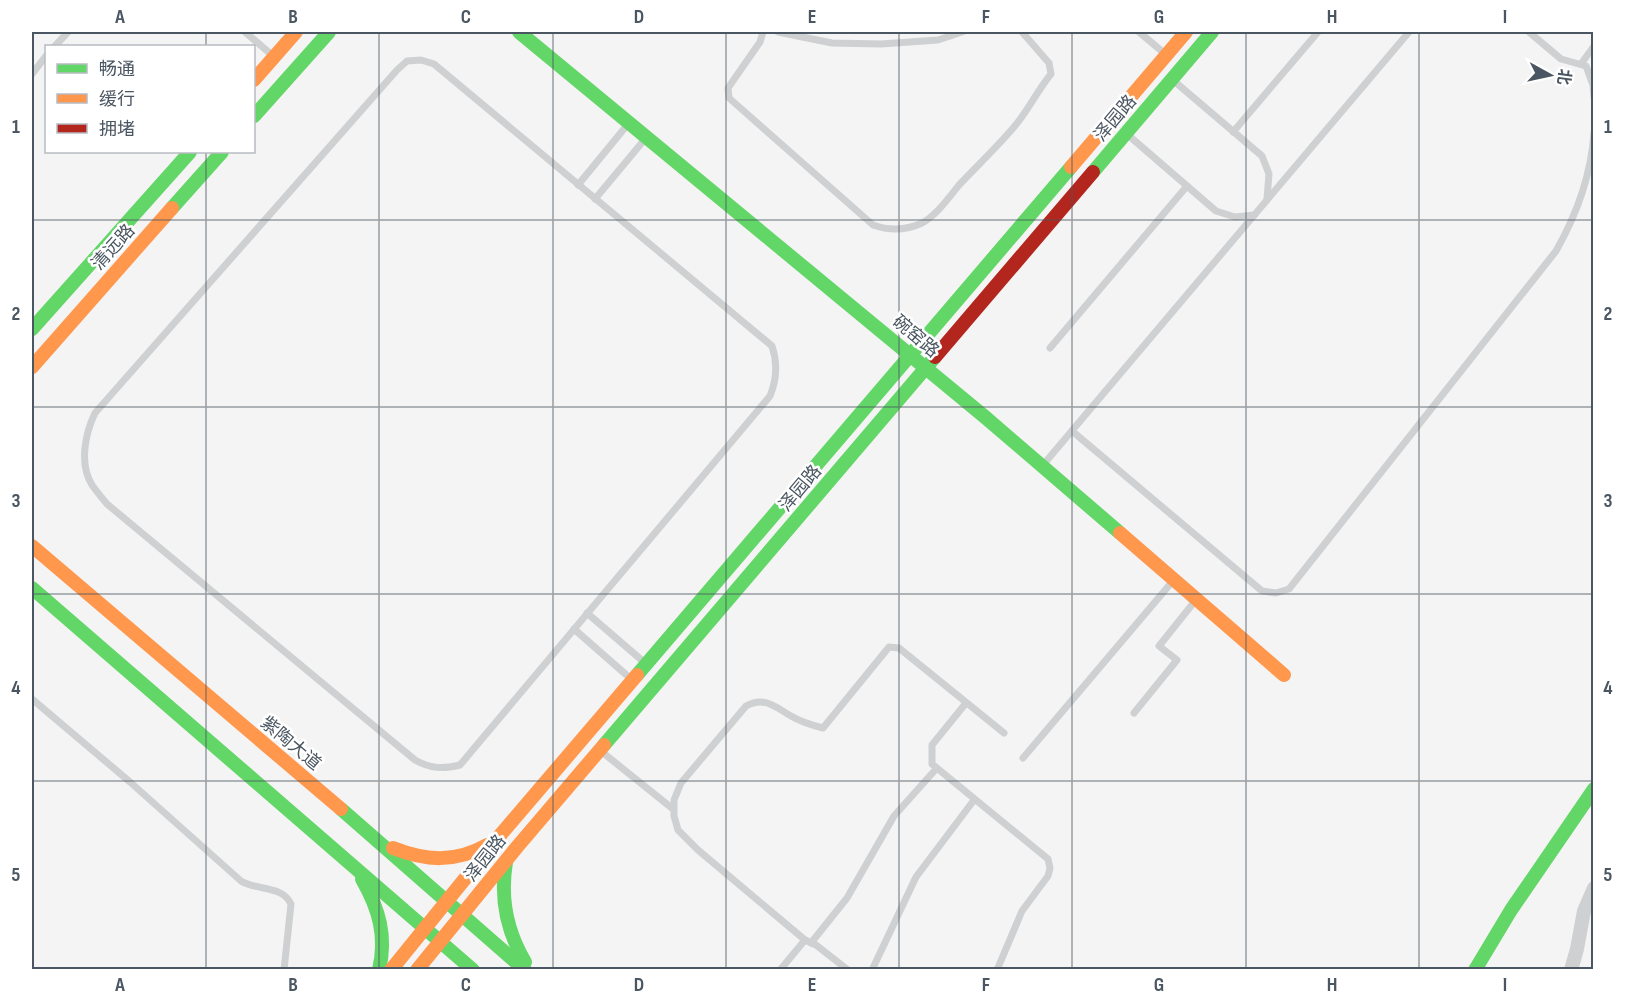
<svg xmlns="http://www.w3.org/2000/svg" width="1625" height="1001" font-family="'Sofia Sans Condensed','Noto Sans SC',sans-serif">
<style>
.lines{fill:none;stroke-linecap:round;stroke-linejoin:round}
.lane{stroke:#ced0d2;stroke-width:7}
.street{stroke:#ced0d2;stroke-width:14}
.fast{stroke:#63d668;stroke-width:14}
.slow{stroke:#ff974d;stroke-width:14}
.jam{stroke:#b3261e;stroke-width:14}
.grid{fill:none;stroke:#4a5661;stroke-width:1.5;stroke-opacity:0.55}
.labels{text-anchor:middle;stroke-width:5;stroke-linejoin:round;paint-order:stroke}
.street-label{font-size:18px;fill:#4a5661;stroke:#fff}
.neatline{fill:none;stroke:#4a5661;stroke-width:2}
.grid-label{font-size:20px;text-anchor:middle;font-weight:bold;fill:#4a5661}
</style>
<rect width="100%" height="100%" fill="#f4f4f4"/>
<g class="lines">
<!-- lane -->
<g class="lane">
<polyline points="245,32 272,55"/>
<path d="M763 32 760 42 728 88 729 98 873 225C890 231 905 231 922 223 937 215 949 197 960 184 978 165 997 147 1014 127 1028 111 1037 91 1051 74L1049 63 1022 32"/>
<polyline points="778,32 832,43 881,44 938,40 962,32"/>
<polyline points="1139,32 1164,53"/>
<polyline points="1529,32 1561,59 1586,66 1593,85 1594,97"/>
<polyline points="55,46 68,32"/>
<path d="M421 60 434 64 772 346C778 364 777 379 770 396L460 765C443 769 431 769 415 760L107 504C102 498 97 492 92 485 79 464 85 434 95 413L397 70 407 61Z"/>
<polyline points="1581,64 1594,46"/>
<polyline points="32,74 46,56"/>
<polyline points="1174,81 1262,156 1269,174 1267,198"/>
<polyline points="1233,132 1318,32"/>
<polyline points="1128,135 1216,211 1235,217 1254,215"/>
<polyline points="578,185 628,124"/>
<polyline points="595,199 645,139"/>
<polyline points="1050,348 1187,186"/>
<path d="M1072 431 1262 591 1276 593 1289 589 1556 251C1577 214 1591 176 1594 133"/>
<polyline points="1043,465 1409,32"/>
<polyline points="587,613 645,663"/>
<polyline points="574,629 631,679"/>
<path d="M32 699 130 782 241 881C257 891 282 885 291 904L284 970"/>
<polyline points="966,703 932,745 932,764 1048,859 1050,868 1048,876 1022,911 997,970"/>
<polyline points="1134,713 1177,660 1159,646 1195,601"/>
<polyline points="602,752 673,809"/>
<polyline points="1023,758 1172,582"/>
<polyline points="811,943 847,898 894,816 936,769"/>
<polyline points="780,970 805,940"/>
<path d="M848 970 816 945 805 940 698 850 678 830 674 816V800L681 783 746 706C765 696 775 707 791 716 801 722 811 725 823 728L889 647 899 648 1004 733"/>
<polyline points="872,970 916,877 974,800"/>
</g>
<!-- street -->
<polyline class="street" points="1571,970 1577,949 1584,911 1594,888"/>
<!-- fast -->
<g class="fast">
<polyline points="519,32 985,417 1120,533"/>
<polyline points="254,116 329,32"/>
<polyline points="1093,172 1212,32"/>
<polyline points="172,208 222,152"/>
<polyline points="32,329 190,152"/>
<polyline points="32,588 473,970"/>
<polyline points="637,675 1071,167"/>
<polyline points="604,745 935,357"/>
<polyline points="341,809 525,970"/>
<path d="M506 862C500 898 506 930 525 962"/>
<path d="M362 879C379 909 387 936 379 970"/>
<polyline points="1475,970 1511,910 1594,789"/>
</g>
<!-- slow -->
<g class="slow">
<polyline points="254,80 296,32"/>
<polyline points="1071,167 1186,32"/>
<polyline points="32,367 172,208"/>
<polyline points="1120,533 1284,675"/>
<polyline points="32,546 341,809"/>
<path d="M393 848C426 861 455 863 487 845"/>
<polyline points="391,970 502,833 637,675"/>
<polyline points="417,970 517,847 604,745"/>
</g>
<!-- jam -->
<polyline class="jam" points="935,357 1093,172"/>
</g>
<!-- grid -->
<path class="grid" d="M206 32V46M379 32V970M553 32V970M726 32V970M899 32V970M1072 32V970M1246 32V970M1419 32V970M206 152V970M32 220H1594M32 407H1594M32 594H1594M32 781H1594"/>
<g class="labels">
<!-- street labels -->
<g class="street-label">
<text transform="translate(1115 118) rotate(-50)" y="6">泽园路</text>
<text transform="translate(113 247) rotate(-48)" y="6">清远路</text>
<text transform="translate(916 336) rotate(40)" y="6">碗窑路</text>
<text transform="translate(800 488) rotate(-50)" y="6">泽园路</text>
<text transform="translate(291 743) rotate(40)" y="6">紫陶大道</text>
<text transform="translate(485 858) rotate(-51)" y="6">泽园路</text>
</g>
</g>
<!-- border -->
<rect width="1625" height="1001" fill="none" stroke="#ffffff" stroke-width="66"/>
<!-- legend -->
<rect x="45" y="45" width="210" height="108" fill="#ffffff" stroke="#b7bbc0" stroke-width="1.5"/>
<rect x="57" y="64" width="30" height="9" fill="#63d668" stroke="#b7bbc0" stroke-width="1.5"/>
<text x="99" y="75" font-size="18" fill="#4a5661">畅通</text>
<rect x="57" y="94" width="30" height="9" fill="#ff974d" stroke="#b7bbc0" stroke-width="1.5"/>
<text x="99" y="105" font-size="18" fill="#4a5661">缓行</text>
<rect x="57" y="124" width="30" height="9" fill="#b3261e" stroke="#b7bbc0" stroke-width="1.5"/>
<text x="99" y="135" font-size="18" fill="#4a5661">拥堵</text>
<!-- north arrow -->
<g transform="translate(1550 75) rotate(98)" stroke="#ffffff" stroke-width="4.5" paint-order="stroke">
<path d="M0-4.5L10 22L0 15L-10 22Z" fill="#4a5661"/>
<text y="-9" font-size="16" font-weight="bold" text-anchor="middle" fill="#4a5661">北</text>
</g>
<rect x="33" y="33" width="1559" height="935" class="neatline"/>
<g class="grid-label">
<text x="120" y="23">A</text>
<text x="293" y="23">B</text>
<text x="466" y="23">C</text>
<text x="639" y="23">D</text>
<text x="812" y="23">E</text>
<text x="986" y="23">F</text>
<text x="1159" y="23">G</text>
<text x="1332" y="23">H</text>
<text x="1505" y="23">I</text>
<text x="16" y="133">1</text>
<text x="1608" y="133">1</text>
<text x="16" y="320">2</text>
<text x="1608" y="320">2</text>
<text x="16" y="507">3</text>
<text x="1608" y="507">3</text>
<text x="16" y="694">4</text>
<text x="1608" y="694">4</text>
<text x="16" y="881">5</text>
<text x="1608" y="881">5</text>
<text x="120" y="991">A</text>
<text x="293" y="991">B</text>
<text x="466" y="991">C</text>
<text x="639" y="991">D</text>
<text x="812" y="991">E</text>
<text x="986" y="991">F</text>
<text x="1159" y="991">G</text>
<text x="1332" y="991">H</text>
<text x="1505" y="991">I</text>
</g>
</svg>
